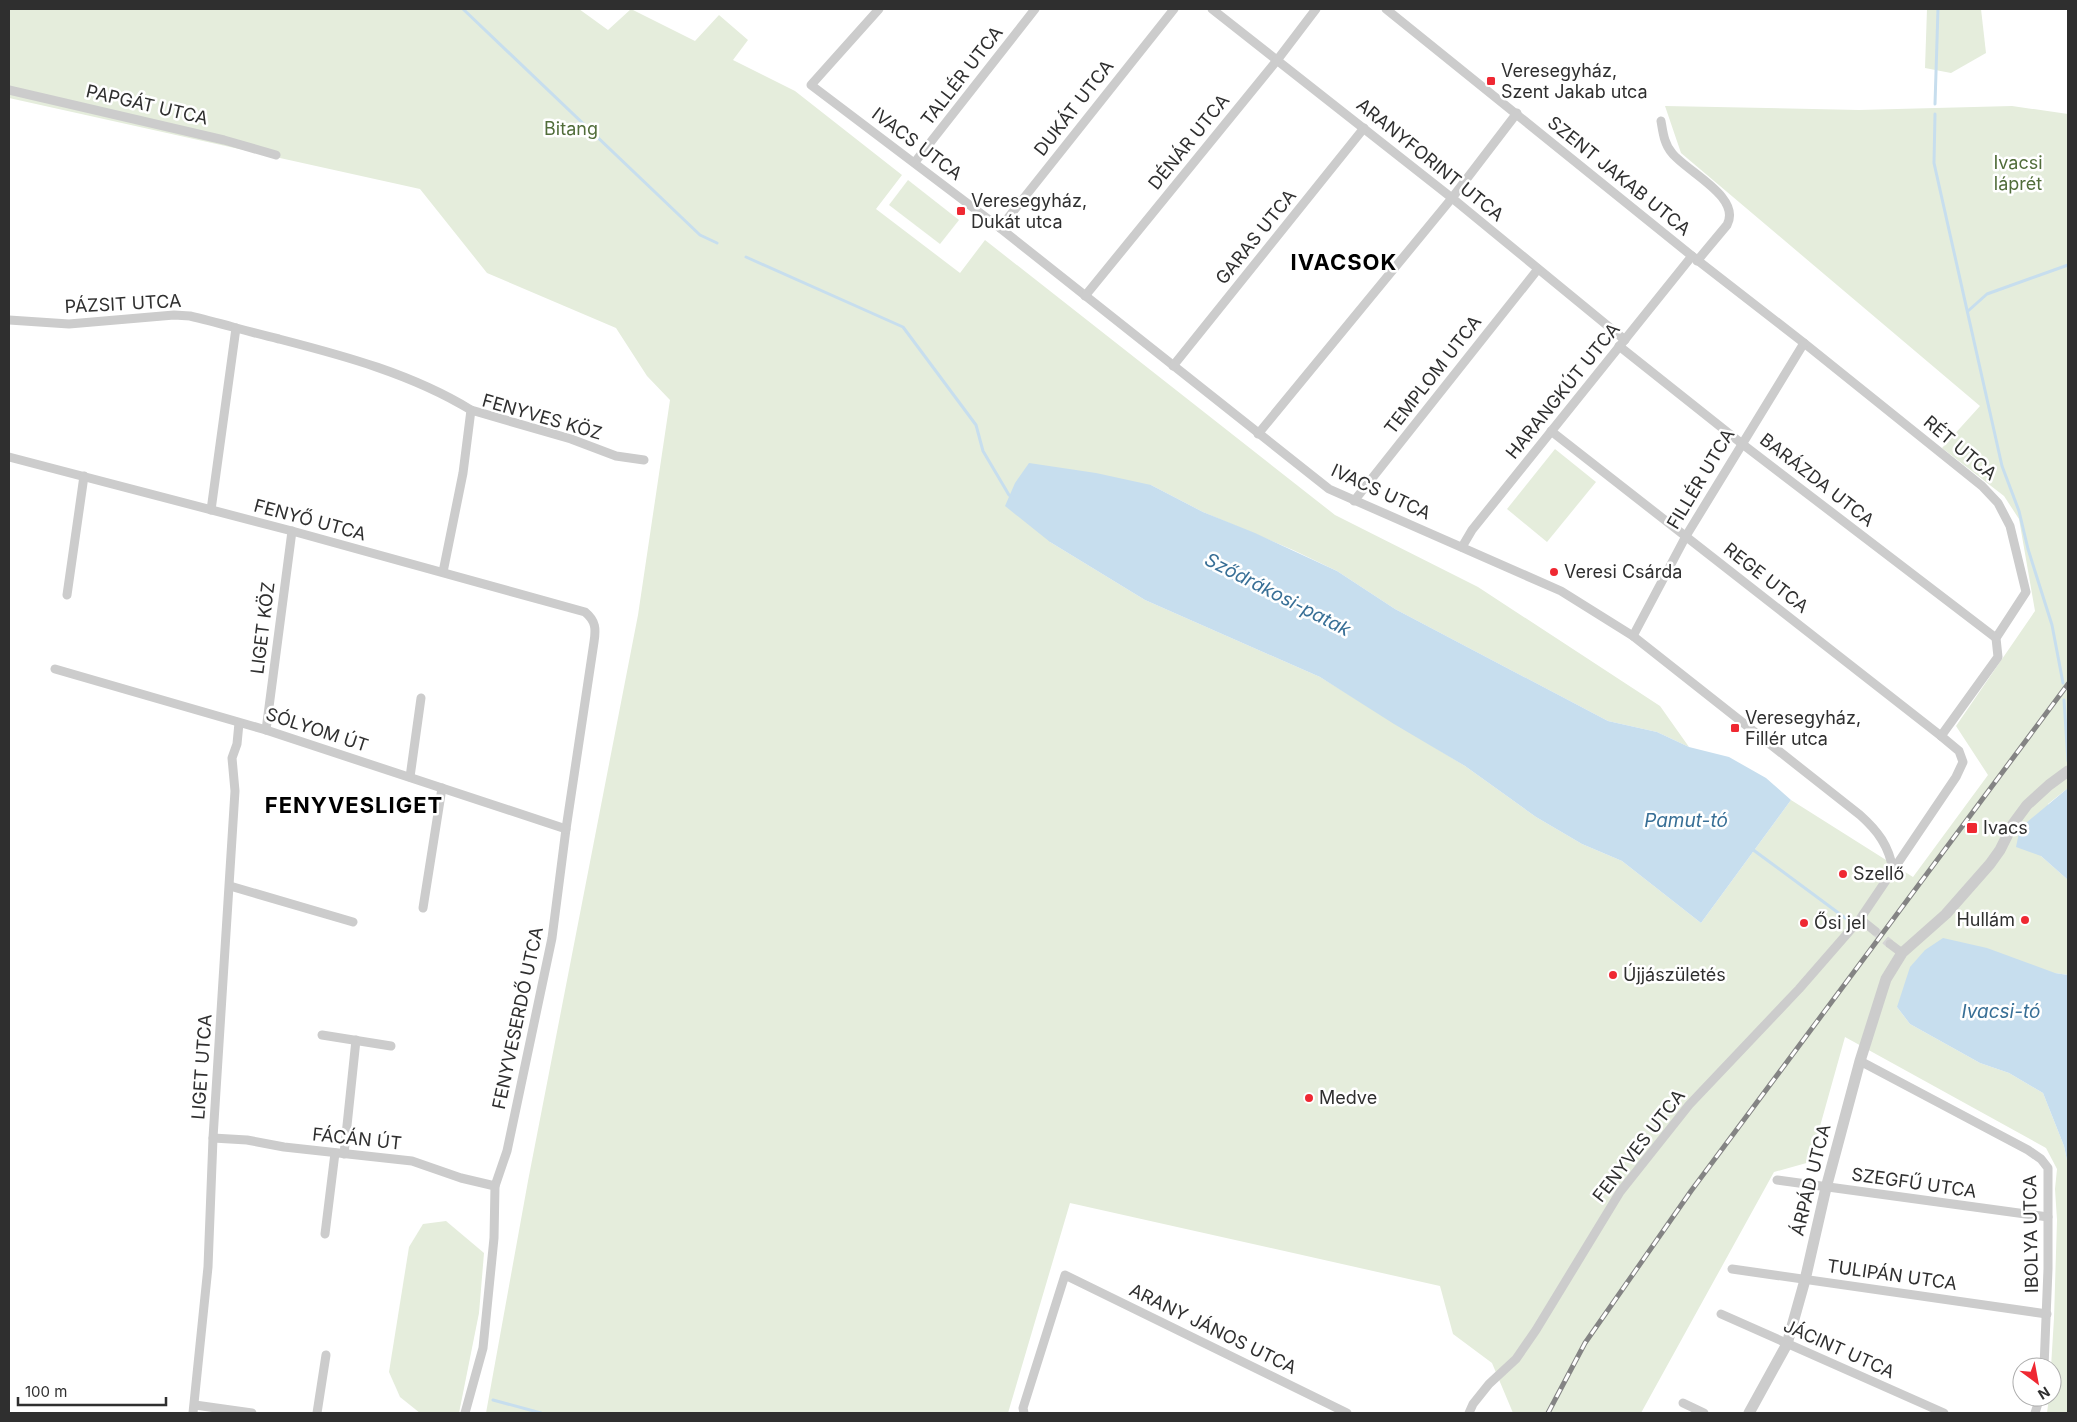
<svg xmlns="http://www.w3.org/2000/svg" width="2077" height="1422" font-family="Inter,sans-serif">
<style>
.green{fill:#e5eddc}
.water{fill:#c7deee}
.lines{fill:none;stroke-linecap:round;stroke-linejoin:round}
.stream{stroke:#c7deee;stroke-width:3}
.minor-tunnel{stroke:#d5d5d5;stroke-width:9;stroke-dasharray:9 4.5;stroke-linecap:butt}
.minor{stroke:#ccc;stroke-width:9}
.tertiary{stroke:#ccc;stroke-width:11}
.rail-casing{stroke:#848484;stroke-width:5}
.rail{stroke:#fff;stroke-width:3;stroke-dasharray:9;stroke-linecap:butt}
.poi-dot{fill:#ef2832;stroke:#fff;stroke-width:2}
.labels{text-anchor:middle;stroke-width:5;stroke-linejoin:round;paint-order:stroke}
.poi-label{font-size:18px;fill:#2f2f2f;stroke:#fff;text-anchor:start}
.street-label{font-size:18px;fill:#2f2f2f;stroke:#fff}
.park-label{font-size:18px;fill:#516d3a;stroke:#fff}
.water-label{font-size:19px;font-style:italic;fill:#386f96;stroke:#fff}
.district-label{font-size:22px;font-weight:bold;letter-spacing:1px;fill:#000;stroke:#fff}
</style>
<rect width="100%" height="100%" fill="#fff"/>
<!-- green -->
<g class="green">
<polygon points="9,9 579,9 608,30 631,9 695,41 719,15 748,40 733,60 795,91 902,175 876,209 960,273 985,240 1335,515 1478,587 1660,706 1689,747 1657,732 1608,721 1395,609 1337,571 1293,550 1203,512 1151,485 1050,542 1145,600 1320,677 1465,766 1536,817 1582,844 1622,861 1701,923 1791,800 1913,877 1988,775 1956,726 2035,611 2019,519 2004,496 1942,448 1980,406 1681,153 1665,106 1859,110 2012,106 2068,114 2068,759 2067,761 2068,788 2048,804 2041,856 2068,880 2068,975 2055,973 1897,1007 1910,1024 1980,1063 2009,1073 2043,1093 2064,1146 2068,1165 2068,1413 2047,1413 2049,1397 2052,1397 2051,1367 2054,1318 2057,1220 2055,1189 2057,1169 2046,1148 1845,1037 1810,1162 1774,1172 1641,1413 1513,1413 1492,1363 1453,1334 1440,1286 1070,1203 1008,1413 486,1413 528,1181 638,615 670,400 647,376 616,328 487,273 420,189 9,98"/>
<polygon points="1927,9 1981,9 1986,53 1951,73 1925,68"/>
<polygon points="908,180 959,220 940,244 889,205"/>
<polygon points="1555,449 1596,482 1547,542 1507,509"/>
<polygon points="446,1221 484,1253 479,1313 459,1413 420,1413 400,1397 389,1372 409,1247 423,1224"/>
</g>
<!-- water -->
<g class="water">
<polygon points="1029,463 1096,473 1151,485 1203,512 1255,533 1337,571 1395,609 1608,721 1657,732 1689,747 1729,757 1766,778 1791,800 1701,923 1622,861 1582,844 1536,817 1465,766 1394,724 1320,677 1145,600 1050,542 1005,506 1015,483"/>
<polygon points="2068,788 2068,880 2041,856 2016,847 2020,828"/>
<polygon points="1943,938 1987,948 2055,973 2068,975 2068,1165 2064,1146 2043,1093 2009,1073 1980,1063 1910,1024 1897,1007 1910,967 1925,950"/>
</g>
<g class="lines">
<!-- stream -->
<g class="stream">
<polyline points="463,9 700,235 717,243"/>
<polyline points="1935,104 1938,9"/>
<polyline points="1935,114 1934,163 2002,466 2019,511 2028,549 2052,625 2063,683"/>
<polyline points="746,257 903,327 976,425 983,451 1009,495 1012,497"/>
<polyline points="1968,311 1987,294 2068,265"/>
<polyline points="2064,700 2068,761"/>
<polyline points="1752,849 1852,923"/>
<polyline points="493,1400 541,1413"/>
</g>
<!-- minor-tunnel -->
<polyline class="minor-tunnel" points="1875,931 1890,944"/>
<!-- minor -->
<g class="minor">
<path d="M879 9 811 85 1000 228 1329 489 1561 591 1633 636 1860 815C1878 831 1889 846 1893 870"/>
<polyline points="1212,9 1452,198 1625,340"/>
<polyline points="1386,9 1692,256 1804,343 1982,486 1998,503 2010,526 2026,592 1996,638 1998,657 1941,736"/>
<polyline points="9,90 224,140 276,155"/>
<path d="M1661 121C1663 132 1664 144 1672 153 1687 172 1742 197 1727 225L1697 261"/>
<polyline points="915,162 1035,9"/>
<polyline points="1000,228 1174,9"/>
<polyline points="1085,296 1278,59 1316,9"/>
<path d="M9 320 69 324 174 315 190 316C220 323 249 332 279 339 345 356 412 374 471 410"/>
<polyline points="1619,346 1741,443 1996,638"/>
<polyline points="1173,366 1364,128"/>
<polyline points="1258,434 1452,198 1517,113"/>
<path d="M9 457 292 531 585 612C596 621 596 629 594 642L566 829 552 938 507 1151 495 1186 494 1238 483 1348 465 1413"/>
<polyline points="1354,501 1538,269"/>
<polyline points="211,510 236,328"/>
<polyline points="1462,547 1472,530 1692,256"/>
<polyline points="443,572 463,473 471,410 571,439 616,456 644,460"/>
<polyline points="67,595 84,476"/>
<polyline points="1633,636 1686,536 1804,343"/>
<polyline points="55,669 266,730 566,829"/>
<polyline points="266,730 292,531"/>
<polyline points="410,777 421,698"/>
<polyline points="230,886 353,922"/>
<polyline points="423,908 442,788"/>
<polyline points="1860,919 1875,931"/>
<polyline points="1890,944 1902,953"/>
<polyline points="322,1035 391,1046"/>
<polyline points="1860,1061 2028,1150 2041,1159 2048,1168 2048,1269 2044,1367"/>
<polyline points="213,1138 247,1140 284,1147 412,1161 461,1178 495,1186"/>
<polyline points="344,1154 356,1040"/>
<polyline points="1777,1180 2048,1217"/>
<polyline points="325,1234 335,1153"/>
<polyline points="1732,1269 2047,1314"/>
<polyline points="1721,1314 1944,1413"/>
<polyline points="1683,1403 1704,1413"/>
<polyline points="195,1405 252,1413"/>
<polyline points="193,1413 208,1267 213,1138 235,791 232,758 237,744 239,723"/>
<polyline points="317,1413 326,1355"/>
<polyline points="1024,1413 1023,1408 1065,1275 1347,1413"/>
<polyline points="1469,1413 1473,1404 1489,1384 1516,1359 1536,1330 1620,1192 1689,1105 1799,989 1860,919 1956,777 1963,762 1959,751 1941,736 1551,431"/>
<polyline points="2035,1413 2040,1397"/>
</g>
<!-- tertiary -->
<polyline class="tertiary" points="1749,1413 1787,1344 1805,1280 1826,1188 1860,1061 1886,979 1902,953 1946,914 1990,864 2000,850 2013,824 2027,805 2049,785 2068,771"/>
<defs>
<polyline id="rail" points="1548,1413 1585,1343 1691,1191 2068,684"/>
</defs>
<!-- rail casing -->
<use href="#rail" class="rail-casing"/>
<!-- rail -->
<use href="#rail" class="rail"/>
</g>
<!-- markers -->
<g class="poi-dot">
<rect x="1486" y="76" width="10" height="10" rx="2.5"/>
<rect x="956" y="206" width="10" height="10" rx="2.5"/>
<circle cx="1554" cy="572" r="5"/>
<rect x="1730" y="723" width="10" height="10" rx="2.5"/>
<rect x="1966" y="822" width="12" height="12" rx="2.5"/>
<circle cx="1843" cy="874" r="5"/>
<circle cx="2025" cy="920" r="5"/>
<circle cx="1804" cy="923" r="5"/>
<circle cx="1613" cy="975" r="5"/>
<circle cx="1309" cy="1098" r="5"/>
</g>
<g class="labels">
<!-- poi labels -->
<g class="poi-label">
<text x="1501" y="77">Veresegyház,<tspan x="1501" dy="21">Szent Jakab utca</tspan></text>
<text x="971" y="207">Veresegyház,<tspan x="971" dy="21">Dukát utca</tspan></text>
<text x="1564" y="578">Veresi Csárda</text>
<text x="1745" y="724">Veresegyház,<tspan x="1745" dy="21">Fillér utca</tspan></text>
<text x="1983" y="834">Ivacs</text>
<text x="1853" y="880">Szellő</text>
<text x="2015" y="926" text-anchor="end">Hullám</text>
<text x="1814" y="929">Ősi jel</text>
<text x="1623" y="981">Újjászületés</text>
<text x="1319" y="1104">Medve</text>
</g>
<!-- street labels -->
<g class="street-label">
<text transform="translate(962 76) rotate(-52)" y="6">TALLÉR UTCA</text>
<text transform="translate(147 105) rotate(13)" y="6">PAPGÁT UTCA</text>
<text transform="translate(1074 108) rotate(-52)" y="6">DUKÁT UTCA</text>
<text transform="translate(1189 142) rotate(-51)" y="6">DÉNÁR UTCA</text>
<text transform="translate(917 144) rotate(37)" y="6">IVACS UTCA</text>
<text transform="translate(1430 160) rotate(39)" y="6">ARANYFORINT UTCA</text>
<text transform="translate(1619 176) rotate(39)" y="6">SZENT JAKAB UTCA</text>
<text transform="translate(1256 237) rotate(-51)" y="6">GARAS UTCA</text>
<text transform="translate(123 304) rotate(-3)" y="6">PÁZSIT UTCA</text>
<text transform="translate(1433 375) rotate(-52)" y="6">TEMPLOM UTCA</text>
<text transform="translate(1563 391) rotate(-51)" y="6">HARANGKÚT UTCA</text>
<text transform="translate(542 417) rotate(16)" y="6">FENYVES KÖZ</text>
<text transform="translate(1960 448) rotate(40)" y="6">RÉT UTCA</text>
<text transform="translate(1701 479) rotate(-59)" y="6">FILLÉR UTCA</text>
<text transform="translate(1817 480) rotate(38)" y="6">BARÁZDA UTCA</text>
<text transform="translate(1381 492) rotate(25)" y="6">IVACS UTCA</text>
<text transform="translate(310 520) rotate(15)" y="6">FENYŐ UTCA</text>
<text transform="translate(1766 578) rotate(38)" y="6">REGE UTCA</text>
<text transform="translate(263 628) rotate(-83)" y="6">LIGET KÖZ</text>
<text transform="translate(317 730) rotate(18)" y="6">SÓLYOM ÚT</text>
<text transform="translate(518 1018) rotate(-78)" y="6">FENYVESERDŐ UTCA</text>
<text transform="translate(202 1067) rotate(-86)" y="6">LIGET UTCA</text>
<text transform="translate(357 1139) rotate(6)" y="6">FÁCÁN ÚT</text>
<text transform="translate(1639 1146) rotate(-52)" y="6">FENYVES UTCA</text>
<text transform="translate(1811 1180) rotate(-76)" y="6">ÁRPÁD UTCA</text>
<text transform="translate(1914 1183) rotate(8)" y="6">SZEGFŰ UTCA</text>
<text transform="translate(2031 1234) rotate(-91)" y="6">IBOLYA UTCA</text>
<text transform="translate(1892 1275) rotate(8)" y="6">TULIPÁN UTCA</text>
<text transform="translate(1213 1329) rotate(26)" y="6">ARANY JÁNOS UTCA</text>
<text transform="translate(1839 1349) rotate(24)" y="6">JÁCINT UTCA</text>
</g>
<!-- park labels -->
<g class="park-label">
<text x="571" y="135">Bitang</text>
<text x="2018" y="169">Ivacsi<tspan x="2018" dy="21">láprét</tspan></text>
</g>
<!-- water labels -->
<g class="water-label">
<text transform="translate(1278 594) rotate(27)" y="7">Sződrákosi-patak</text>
<text x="1686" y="827">Pamut-tó</text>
<text x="2001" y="1018">Ivacsi-tó</text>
</g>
<!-- district labels -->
<g class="district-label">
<text x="1344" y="270">IVACSOK</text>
<text x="354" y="813">FENYVESLIGET</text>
</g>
</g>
<!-- border -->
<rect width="2077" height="1422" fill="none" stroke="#2f2f2f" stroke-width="20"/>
<!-- north arrow -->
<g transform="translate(2037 1382) rotate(148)"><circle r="24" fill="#ffffff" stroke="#acacac"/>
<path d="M0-4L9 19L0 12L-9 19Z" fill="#ef2832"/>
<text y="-8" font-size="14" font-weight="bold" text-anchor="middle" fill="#2f2f2f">N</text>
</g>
<!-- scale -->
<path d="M18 1397v8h148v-8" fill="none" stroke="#2f2f2f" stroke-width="2.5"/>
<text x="25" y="1397" font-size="15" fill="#2f2f2f" stroke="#ffffff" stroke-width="4" paint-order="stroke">100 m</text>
</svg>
